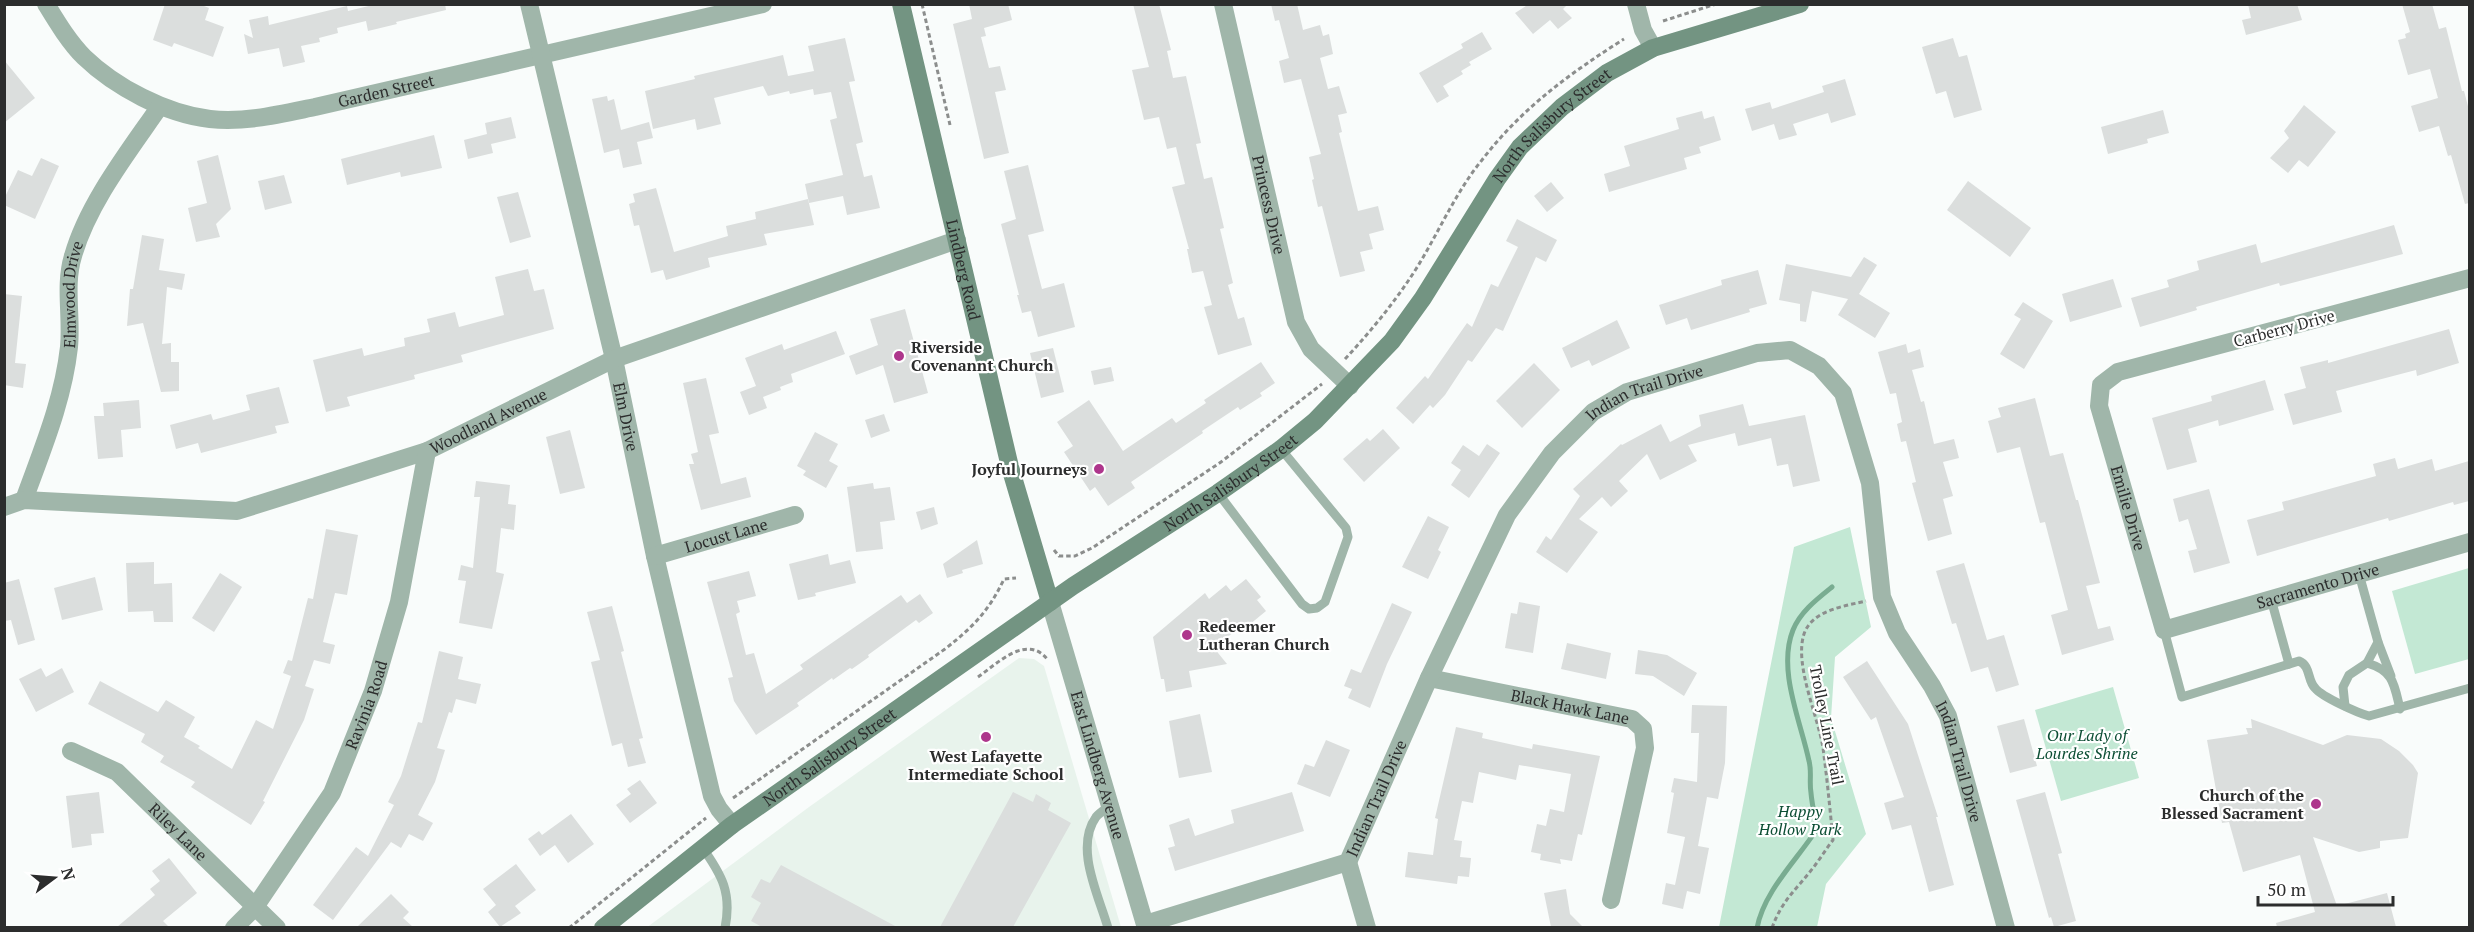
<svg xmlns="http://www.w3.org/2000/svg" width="2474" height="932" font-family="'PT Serif',serif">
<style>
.built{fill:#e8f3ec}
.green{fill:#c3e8d4}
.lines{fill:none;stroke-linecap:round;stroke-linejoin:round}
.stream{stroke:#79ac91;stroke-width:5}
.building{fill:#dbdedd}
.path{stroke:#8c8e8d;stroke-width:3;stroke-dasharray:4.5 3;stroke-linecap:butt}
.lane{stroke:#a0b6aa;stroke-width:9}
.street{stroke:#a0b6aa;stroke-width:18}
.secondary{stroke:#739482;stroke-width:18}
.poi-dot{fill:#ae368c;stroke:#fff;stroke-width:2}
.labels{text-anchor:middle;stroke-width:4.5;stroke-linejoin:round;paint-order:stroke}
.street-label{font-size:16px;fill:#2c2d2d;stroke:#fff}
.poi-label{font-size:16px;font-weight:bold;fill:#2c2d2d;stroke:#fff;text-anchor:start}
.park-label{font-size:16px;font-style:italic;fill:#0c4e34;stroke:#fff}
</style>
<rect width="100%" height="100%" fill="#f9fcfb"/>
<!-- built -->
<polygon class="built" points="1019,658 1034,659 1044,666 1121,927 646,928 809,807"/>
<!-- green -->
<g class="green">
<polygon points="1850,527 1871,627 1835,657 1831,718 1866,834 1826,884 1817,927 1719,927 1794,547"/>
<polygon points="2469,568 2469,659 2415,674 2392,591"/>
<polygon points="2113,687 2139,778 2061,801 2035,710"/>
</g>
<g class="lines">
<!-- stream -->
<path class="stream" d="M1757 928C1764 891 1797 860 1817 829 1815 817 1812 805 1811 793 1809 782 1812 771 1809 761 1801 722 1777 670 1793 630 1800 612 1817 599 1832 587"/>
</g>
<!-- building -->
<g class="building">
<polygon points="165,4 199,4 209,8 205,20 224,27 213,57 174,43 172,47 153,40"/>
<polygon points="377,4 445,4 446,10 396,22 397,24 368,31 366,21 337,28 338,33 319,38 320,42 301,46 305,62 283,67 279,48 248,54 244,34 253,38 249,20 268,16 269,25 347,6 348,11"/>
<polygon points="969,4 1008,4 1012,20 984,28 986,36 981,37 989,68 1000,66 1006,90 995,92 1009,153 984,159 953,24 972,19"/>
<polygon points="1133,4 1159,4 1171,50 1167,51 1173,78 1186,76 1201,143 1196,144 1204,179 1212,177 1224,228 1220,229 1233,283 1228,285 1238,319 1244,317 1252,345 1218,355 1204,307 1212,305 1203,271 1192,273 1187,249 1189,249 1172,187 1185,184 1176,147 1167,149 1159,117 1144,120 1132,70 1149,67"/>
<polygon points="1271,4 1297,4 1303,30 1320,25 1323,36 1329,34 1333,54 1320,58 1328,89 1339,86 1347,113 1338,115 1342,132 1339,133 1358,211 1378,206 1384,230 1369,234 1373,249 1360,252 1365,271 1340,277 1322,206 1318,207 1312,180 1314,179 1309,157 1321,154 1301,79 1284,83 1279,61 1289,58 1279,20 1275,21"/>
<polygon points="1529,4 1568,4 1563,9 1572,18 1558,29 1550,20 1533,34 1515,13"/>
<polygon points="2248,4 2297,4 2302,20 2246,35 2242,20 2251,18"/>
<polygon points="2402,4 2432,4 2439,29 2446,27 2462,91 2464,91 2469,110 2469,203 2465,204 2451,155 2448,156 2439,126 2419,132 2411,106 2438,98 2430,69 2408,75 2398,40 2406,38 2405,34 2410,32"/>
<polygon points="1482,32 1492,49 1469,62 1471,65 1461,71 1463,74 1443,86 1449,96 1437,103 1419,73 1463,48 1461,44"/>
<polygon points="845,38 855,81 849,82 863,142 856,144 864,177 872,175 880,208 847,215 843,196 809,203 805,184 843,175 830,120 837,118 831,92 814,95 813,89 790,94 789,91 768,96 763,86 714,98 721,124 697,130 695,119 653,129 645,91 695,79 694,76 783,55 788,76 814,71 808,46"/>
<polygon points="1953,38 1959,57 1967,55 1982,110 1954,118 1946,91 1936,94 1922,47"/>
<polygon points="4,60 35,98 4,123"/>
<polygon points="1845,79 1856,115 1831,123 1828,113 1793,124 1797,135 1779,140 1774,124 1752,131 1745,109 1770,102 1772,109 1824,92 1822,86"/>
<polygon points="607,96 608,101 614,99 621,130 649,122 653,138 637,142 642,164 623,168 619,149 604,153 592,99"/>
<polygon points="2304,105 2336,132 2308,167 2299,160 2288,173 2270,158 2289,138 2284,131"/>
<polygon points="2163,110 2169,133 2147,139 2148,143 2108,154 2101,127"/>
<polygon points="1702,111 1704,119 1714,116 1721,140 1699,147 1701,153 1684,158 1687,169 1609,192 1604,174 1630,166 1624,146 1679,129 1676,118"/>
<polygon points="511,117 516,138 491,144 493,153 468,159 464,140 487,134 485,123"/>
<polygon points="434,135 442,168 401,177 400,172 347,185 341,159"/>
<polygon points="218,155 231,209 216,224 220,237 196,242 188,208 207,203 197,161"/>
<polygon points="41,158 59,166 35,219 4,205 4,199 18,170 32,176"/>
<polygon points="1028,165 1044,231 1028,235 1042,289 1064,283 1075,327 1038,337 1031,311 1022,313 1017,295 1019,295 1001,224 1016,219 1004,171"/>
<polygon points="284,175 292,203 265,210 258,181"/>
<polygon points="1968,181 2031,228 2010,257 1947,210"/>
<polygon points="1551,182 1564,198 1547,212 1534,196"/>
<polygon points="656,188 674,252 728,236 726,226 756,219 755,212 808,199 814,225 764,234 767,245 708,258 710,267 666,280 663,270 651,273 639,225 634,226 629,204 635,202 633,194"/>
<polygon points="518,192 531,237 510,243 497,197"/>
<polygon points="1517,219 1557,240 1546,262 1536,257 1503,331 1496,328 1472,362 1468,360 1445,395 1433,408 1430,405 1413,424 1396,408 1425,376 1428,379 1467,323 1472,327 1491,284 1498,287 1518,247 1506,241"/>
<polygon points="2394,225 2403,254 2280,286 2279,283 2196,307 2197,310 2140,327 2131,298 2169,287 2167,280 2199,270 2197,261 2256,244 2261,263"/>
<polygon points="142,235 164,239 159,270 185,274 182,290 167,287 162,344 171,343 171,362 179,362 179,391 161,392 143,323 127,326 130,289 133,289"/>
<polygon points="1864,257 1877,265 1859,294 1890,313 1875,338 1838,315 1848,299 1812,291 1806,322 1800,321 1800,304 1779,300 1786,264 1851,277"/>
<polygon points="528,269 534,291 544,289 554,329 461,355 463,362 414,375 415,379 347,397 350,406 326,412 313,360 362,348 364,356 405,346 404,338 430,332 427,319 455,312 459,327 504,315 495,277"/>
<polygon points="1758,270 1767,304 1749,309 1750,312 1691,330 1687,318 1666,325 1659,305 1722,285 1721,280"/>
<polygon points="2113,279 2122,307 2070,322 2062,294"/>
<polygon points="4,294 22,296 15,363 26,364 23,388 4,385"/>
<polygon points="2023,302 2053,321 2024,369 2000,354 2021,319 2014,315"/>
<polygon points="905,309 928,393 894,403 883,365 856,375 849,356 878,345 870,319"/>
<polygon points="1617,320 1630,348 1592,366 1589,360 1571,368 1562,348"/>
<polygon points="2449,329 2459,363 2417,376 2416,370 2336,391 2342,412 2293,425 2284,394 2306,388 2300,367 2328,360 2328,363"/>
<polygon points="836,331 845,354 791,374 793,382 780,387 781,390 763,397 767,408 749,415 740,392 756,386 745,358 782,344 784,350"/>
<polygon points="1906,344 1908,353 1920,349 1924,367 1912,370 1921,402 1924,401 1934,444 1954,439 1959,458 1943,462 1953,496 1943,499 1952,534 1928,541 1912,483 1916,482 1906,441 1901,442 1897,424 1902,422 1896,393 1890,394 1878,352"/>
<polygon points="1053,348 1064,392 1041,398 1030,353"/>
<polygon points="1261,362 1275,383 1260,393 1262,396 1240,410 1238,407 1202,431 1203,433 1131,482 1135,488 1108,506 1095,487 1090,491 1064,452 1073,446 1057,422 1089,400 1123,451 1172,418 1176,423 1206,403 1204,400"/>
<polygon points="1534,363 1560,390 1522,428 1496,401"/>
<polygon points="1111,367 1114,381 1094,385 1091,371"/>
<polygon points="706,378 719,433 709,435 721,484 746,477 751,497 701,510 689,464 694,464 691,454 698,452 683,383"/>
<polygon points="2265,380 2274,410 2219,426 2218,420 2188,429 2197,462 2167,470 2152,418 2212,401 2211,396"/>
<polygon points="279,387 289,423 275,426 277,433 201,453 198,443 176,449 170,425 211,414 213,420 250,410 246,395"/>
<polygon points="2035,398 2050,456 2063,453 2076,500 2078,500 2100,583 2086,586 2098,629 2110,626 2114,640 2062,655 2051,615 2068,610 2045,522 2040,523 2020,447 1997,453 1988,421 2001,417 1998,408"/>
<polygon points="139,400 141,428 121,430 123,457 98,459 94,416 104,416 103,403"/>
<polygon points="1743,404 1749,426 1805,415 1820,481 1793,487 1788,464 1777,466 1771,438 1738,446 1735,433 1688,445 1697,461 1660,480 1647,454 1619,481 1628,491 1611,507 1602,497 1579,519 1598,532 1567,573 1536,552 1546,536 1551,540 1580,496 1573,489 1621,444 1622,445 1661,424 1670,442 1701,426 1699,415"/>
<polygon points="884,414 890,431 871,438 865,420"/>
<polygon points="1383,429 1400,448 1364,482 1343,459 1367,438 1370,441"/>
<polygon points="570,430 585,488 560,494 546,437"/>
<polygon points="815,432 838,444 829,461 838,466 826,488 803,475 806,471 797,466"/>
<polygon points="1487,444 1500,453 1469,498 1451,485 1461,470 1451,463 1463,445 1479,456"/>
<polygon points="2395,458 2398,469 2432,459 2435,471 2469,461 2469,501 2454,505 2453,502 2389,521 2388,518 2257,556 2247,520 2284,510 2282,502 2376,476 2373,464"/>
<polygon points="476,481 510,485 508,504 516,505 514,530 501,528 496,572 504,574 492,629 459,623 466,581 458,580 461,565 473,568 480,497 474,497"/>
<polygon points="873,483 874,489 890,487 895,520 880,522 883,549 856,552 847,487"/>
<polygon points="2209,489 2230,563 2194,573 2188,551 2197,549 2188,519 2179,522 2173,499"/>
<polygon points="934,507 938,524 921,530 916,512"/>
<polygon points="1428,516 1449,527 1438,550 1441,552 1428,579 1402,567"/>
<polygon points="326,529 358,535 347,595 335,593 323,642 335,645 330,664 314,660 305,686 314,689 304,720 263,801 265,802 251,825 191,787 195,782 160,762 164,756 141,742 145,734 88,704 100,681 158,712 166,700 195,717 184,737 200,746 198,748 232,769 256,720 273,729 291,676 283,673 288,660 292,661 308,598 313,599"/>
<polygon points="977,540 983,564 962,570 963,573 947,578 943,564"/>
<polygon points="828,554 830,565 850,560 856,583 815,593 816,596 798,600 789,564"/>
<polygon points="154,562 154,584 172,583 173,622 154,622 153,611 128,612 126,563"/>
<polygon points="1964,563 1987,640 2004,635 2019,685 1996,692 1988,667 1971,672 1956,623 1952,624 1936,571"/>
<polygon points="749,571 756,596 737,601 740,612 736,614 746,655 754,653 766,694 803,669 800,665 901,595 907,603 920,594 933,613 919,623 916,620 868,655 869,657 852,669 850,668 833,680 832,678 797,703 799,706 756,735 734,701 728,678 733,677 707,582"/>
<polygon points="220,573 242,587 214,632 192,618"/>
<polygon points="95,577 103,610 62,620 54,588"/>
<polygon points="19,579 35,640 18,645 11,620 4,621 4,583"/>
<polygon points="1246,579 1261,597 1257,600 1266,611 1249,625 1246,622 1214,648 1227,664 1189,671 1192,687 1166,692 1164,679 1161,679 1153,637 1205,593 1209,599 1226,585 1231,591"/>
<polygon points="1519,602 1540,606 1533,653 1505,648 1511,613 1517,614"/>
<polygon points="1392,603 1412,612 1387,664 1370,708 1348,698 1352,689 1344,686 1351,669 1361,673"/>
<polygon points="612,606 624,651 621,652 643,738 639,739 646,763 628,767 622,743 612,746 591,662 600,660 587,612"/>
<polygon points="1567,643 1611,653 1606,679 1561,669"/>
<polygon points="1638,650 1667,655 1697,673 1684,696 1653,676 1635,674"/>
<polygon points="439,651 463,657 458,679 481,684 476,704 456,699 452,713 449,712 437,748 445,750 435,782 418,815 433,823 423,841 409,834 401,848 391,842 333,920 313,905 356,847 368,856 394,805 388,802 401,776 418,722 422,723"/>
<polygon points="1867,661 1908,724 1938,817 1936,817 1954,885 1929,892 1911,825 1892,830 1884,803 1904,797 1876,717 1871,720 1843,677"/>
<polygon points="41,668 46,677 62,668 74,692 36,712 19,679"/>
<polygon points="1692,705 1727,706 1725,763 1718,799 1707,797 1698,846 1709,848 1700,894 1687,891 1683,909 1662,904 1666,883 1675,885 1685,837 1667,833 1674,793 1671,792 1674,778 1697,782 1699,733 1691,733"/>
<polygon points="1200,714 1212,772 1179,778 1169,721"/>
<polygon points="2024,719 2037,766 2010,773 1997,726"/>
<polygon points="2251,719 2323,745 2347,735 2381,739 2399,751 2413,765 2418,773 2408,838 2380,841 2380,848 2359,852 2313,837 2337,906 2387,893 2396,927 2277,927 2276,923 2315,912 2300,855 2243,872 2229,822 2222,823 2207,740 2248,734 2246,728 2252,728"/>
<polygon points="1456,727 1483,733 1482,738 1532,749 1533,744 1600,756 1582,835 1578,834 1572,861 1560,859 1561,864 1540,860 1541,854 1531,852 1537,824 1546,826 1550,809 1564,812 1571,774 1519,765 1516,780 1479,772 1473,803 1462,801 1454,840 1462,841 1460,857 1471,858 1469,877 1458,876 1457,884 1405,877 1408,852 1433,855 1438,819 1435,818"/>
<polygon points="1326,740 1350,750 1330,797 1297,784 1305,764 1314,767"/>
<polygon points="640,780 657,803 630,823 616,805 631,794 627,789"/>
<polygon points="99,792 104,833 91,834 92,845 72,848 66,796"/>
<polygon points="1013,792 1033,802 1036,794 1051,803 1048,810 1071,823 1013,927 940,927"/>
<polygon points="1292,792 1304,831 1175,871 1168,848 1175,846 1169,825 1189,818 1195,836 1234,823 1231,810"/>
<polygon points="2045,792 2062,853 2058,854 2076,921 2054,927 2051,917 2049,918 2016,800"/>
<polygon points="571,814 594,844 568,863 555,845 540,856 528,839 539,831 542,835"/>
<polygon points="169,858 197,893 163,921 169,927 117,927 155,895 150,889 160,881 152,871"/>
<polygon points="516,864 536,890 515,906 521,913 500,927 488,912 496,905 483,889"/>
<polygon points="781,865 897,927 762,927 751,921 761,903 751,897 761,879 770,883"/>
<polygon points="1566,889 1570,914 1583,927 1551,927 1544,893"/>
<polygon points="391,894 409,912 403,918 413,927 357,927"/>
</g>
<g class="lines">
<!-- path -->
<g class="path">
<polyline points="922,4 950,125"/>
<polyline points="1663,21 1716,4"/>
<path d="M1345 359C1371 331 1395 302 1416 269 1438 234 1455 193 1482 160 1522 108 1569 74 1624 39"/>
<polyline points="1054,550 1059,556 1075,556 1092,548 1221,462 1322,384"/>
<path d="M978 677C998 663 1027 633 1048 660"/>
<path d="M733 798 945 649C973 627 989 611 1004 579L1016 578"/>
<polyline points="569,928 706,818"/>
<path d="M1772 928C1782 900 1796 890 1813 868 1820 859 1826 849 1833 840 1830 809 1827 778 1823 748 1818 716 1794 665 1804 634 1812 610 1845 606 1866 601"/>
</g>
<!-- lane -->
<g class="lane">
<polyline points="1218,493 1302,604 1309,609 1317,608 1325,602 1348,537 1346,528 1281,449"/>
<polyline points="2271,599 2289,664"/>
<path d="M2164 630 2182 697 2299 661C2311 666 2307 680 2315 688 2322 697 2358 713 2369 716L2470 688"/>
<polyline points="2378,642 2391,676"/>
<path d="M2367 663C2394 671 2394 684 2400 709"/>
<polyline points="2345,706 2343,687 2349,675 2367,663 2378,642 2359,574"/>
<path d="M702 847C722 875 732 893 725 928"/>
<path d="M1108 928C1099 896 1074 848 1096 817 1099 813 1106 809 1111 805"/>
</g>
<!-- street -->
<g class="street">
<path id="s1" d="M46 4C57 22 69 42 84 57 115 87 166 114 210 119 245 123 281 114 315 107L763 4"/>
<path id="s2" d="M529 4 614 359 655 556 712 796 719 809 732 825"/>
<path id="s3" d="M1223 4 1296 322 1311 349 1350 386"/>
<polyline points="1636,4 1643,30 1653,48"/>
<path id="s4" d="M2470 278 2118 372 2101 385 2099 406 2164 630 2470 542"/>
<path id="s5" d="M24 500C42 450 63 401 69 347 72 317 64 285 73 256 88 203 129 151 160 106"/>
<path id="s6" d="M4 507 24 500 237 511 427 451 614 359 957 240"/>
<path id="s7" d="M655 556 795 515"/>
<path id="s8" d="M1050 602 1146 928"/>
<path id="s9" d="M1429 678 1632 719 1643 729 1645 748 1611 900"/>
<path id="s10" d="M71 751 117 772 277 928"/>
<polyline points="1348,862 1367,928"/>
<path id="s11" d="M1145 924 1348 862 1429 678 1507 515 1552 453 1593 412 1627 392 1757 353 1790 350 1819 366 1843 393 1870 483 1882 597 1897 633 1932 686 1948 716 2006 928"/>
<path id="s12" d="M234 928 255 907 332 793 373 691 399 602 427 451"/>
</g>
<!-- secondary -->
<g class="secondary">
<path id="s13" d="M901 4 1010 467 1050 602"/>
<path id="s14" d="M603 928 732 825 1073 586 1218 493 1281 449 1315 421 1392 341 1423 298 1497 179 1520 147 1562 107 1607 73 1653 48 1800 4"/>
</g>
</g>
<!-- markers -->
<g class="poi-dot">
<circle cx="899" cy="356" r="6"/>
<circle cx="1099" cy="469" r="6"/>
<circle cx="1187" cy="635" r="6"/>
<circle cx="986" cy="737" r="6"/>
<circle cx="2316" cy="804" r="6"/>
</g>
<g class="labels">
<!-- street labels -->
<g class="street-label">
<text dy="6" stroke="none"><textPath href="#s1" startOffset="387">Garden Street</textPath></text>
<text dy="6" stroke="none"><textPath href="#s14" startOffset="1256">North Salisbury Street</textPath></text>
<text dy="6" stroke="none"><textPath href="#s3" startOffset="206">Princess Drive</textPath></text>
<text dy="6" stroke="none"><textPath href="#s13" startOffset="273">Lindberg Road</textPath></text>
<text dy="6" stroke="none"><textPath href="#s5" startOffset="213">Elmwood Drive</textPath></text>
<text transform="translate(2284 328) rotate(-15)" y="6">Carberry Drive</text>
<text dy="6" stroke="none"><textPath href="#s11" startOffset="784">Indian Trail Drive</textPath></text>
<text dy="6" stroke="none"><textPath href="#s2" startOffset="424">Elm Drive</textPath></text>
<text dy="6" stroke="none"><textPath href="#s6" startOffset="502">Woodland Avenue</textPath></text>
<text dy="6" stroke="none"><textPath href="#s14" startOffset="770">North Salisbury Street</textPath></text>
<text dy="6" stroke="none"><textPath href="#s4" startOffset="513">Emilie Drive</textPath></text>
<text dy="6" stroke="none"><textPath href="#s7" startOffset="74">Locust Lane</textPath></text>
<text dy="6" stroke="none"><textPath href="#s4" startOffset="800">Sacramento Drive</textPath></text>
<text dy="6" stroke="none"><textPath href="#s12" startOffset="262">Ravinia Road</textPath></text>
<text dy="6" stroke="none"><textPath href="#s9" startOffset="144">Black Hawk Lane</textPath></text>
<text transform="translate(1827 725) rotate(79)" y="6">Trolley Line Trail</text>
<text dy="6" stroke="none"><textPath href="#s14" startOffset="284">North Salisbury Street</textPath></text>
<text dy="6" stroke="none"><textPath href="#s11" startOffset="1398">Indian Trail Drive</textPath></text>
<text dy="6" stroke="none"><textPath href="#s8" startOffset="170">East Lindberg Avenue</textPath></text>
<text dy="6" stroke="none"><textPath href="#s11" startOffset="282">Indian Trail Drive</textPath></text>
<text dy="6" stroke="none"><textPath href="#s10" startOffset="136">Riley Lane</textPath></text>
</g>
<!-- poi labels -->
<g class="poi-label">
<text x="911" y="353">Riverside<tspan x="911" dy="18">Covenannt Church</tspan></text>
<text x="1087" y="475" text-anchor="end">Joyful Journeys</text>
<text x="1199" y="632">Redeemer<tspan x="1199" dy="18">Lutheran Church</tspan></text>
<text x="986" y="762" text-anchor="middle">West Lafayette<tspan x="986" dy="18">Intermediate School</tspan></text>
<text x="2304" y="801" text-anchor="end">Church of the<tspan x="2304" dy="18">Blessed Sacrament</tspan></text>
</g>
<!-- park labels -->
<g class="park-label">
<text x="2087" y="741">Our Lady of<tspan x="2087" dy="18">Lourdes Shrine</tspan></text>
<text x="1800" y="817">Happy<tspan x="1800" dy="18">Hollow Park</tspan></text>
</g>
</g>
<!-- border -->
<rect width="2474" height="932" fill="none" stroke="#2c2d2d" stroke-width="12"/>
<!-- north arrow -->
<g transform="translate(54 878) rotate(74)" stroke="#ffffff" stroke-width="4.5" paint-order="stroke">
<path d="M0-4.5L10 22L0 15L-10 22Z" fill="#2c2d2d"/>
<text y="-9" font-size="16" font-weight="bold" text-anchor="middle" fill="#2c2d2d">N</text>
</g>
<!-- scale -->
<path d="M2258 896v9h135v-9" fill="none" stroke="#2c2d2d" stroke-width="3"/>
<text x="2267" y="896" font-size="18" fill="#2c2d2d" stroke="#ffffff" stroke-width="4.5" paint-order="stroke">50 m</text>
</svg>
